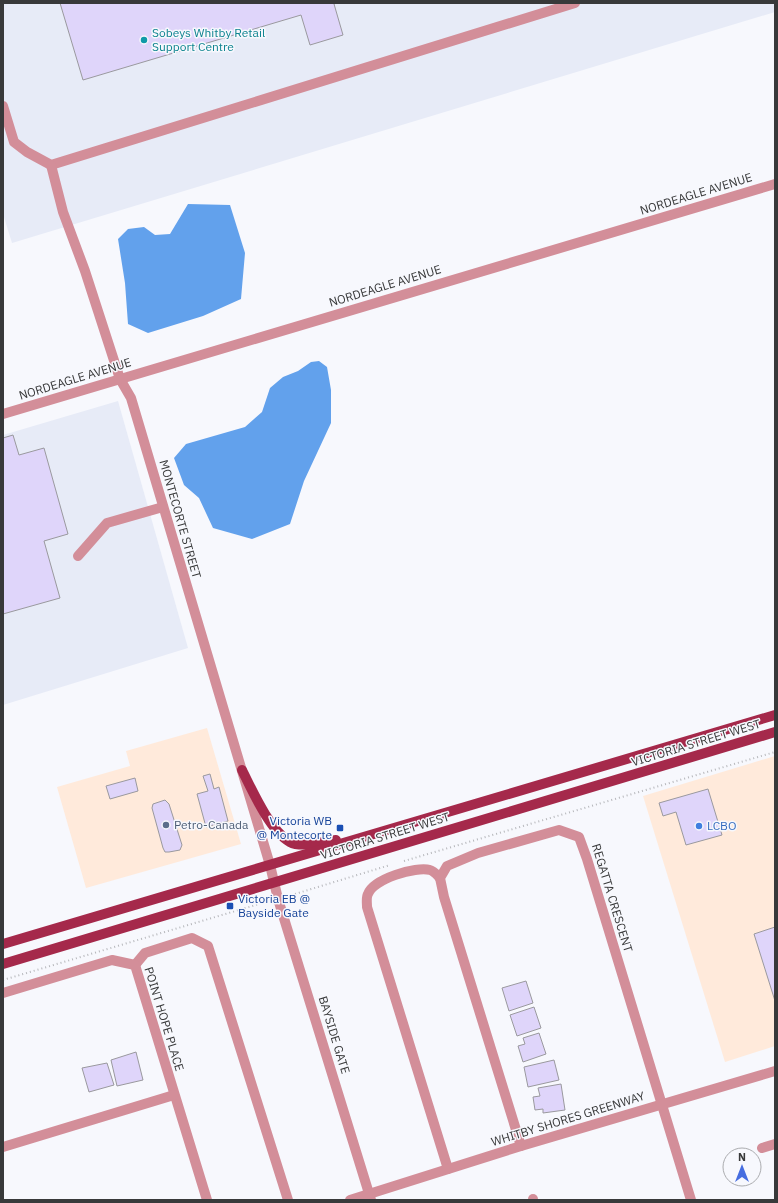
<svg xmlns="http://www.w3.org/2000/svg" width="778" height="1203" font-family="'IBM Plex Sans',sans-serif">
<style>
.commercial{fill:#ffeadb}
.built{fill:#e7ebf7}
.water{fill:#62a1ec}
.building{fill:#dfd5fa;stroke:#9a999e}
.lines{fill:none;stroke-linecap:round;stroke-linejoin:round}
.path{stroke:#b6b7bb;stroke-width:2;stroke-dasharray:1 3;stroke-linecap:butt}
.minor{stroke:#d38e99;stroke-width:10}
.major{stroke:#a5294b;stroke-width:10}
.culture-dot{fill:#0f9aa8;stroke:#f7f8fd;stroke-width:1.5}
.service-dot{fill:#5c6f8a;stroke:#f7f8fd;stroke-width:1.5}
.shop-dot{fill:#3f7fe0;stroke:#f7f8fd;stroke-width:1.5}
.transit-dot{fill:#1a4fb4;stroke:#f7f8fd;stroke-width:1.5}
.labels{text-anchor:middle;stroke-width:3;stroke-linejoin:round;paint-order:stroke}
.culture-label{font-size:12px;fill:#0d838f;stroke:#f7f8fd;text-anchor:start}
.street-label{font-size:12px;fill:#38393a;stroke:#f7f8fd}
.transit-label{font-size:12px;fill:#164399;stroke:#f7f8fd;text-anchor:end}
.service-label{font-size:12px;fill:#4e5e75;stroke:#f7f8fd;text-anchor:start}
.shop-label{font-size:12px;fill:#366cbe;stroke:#f7f8fd;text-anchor:start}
</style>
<rect width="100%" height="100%" fill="#f7f8fd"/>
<!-- commercial -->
<g class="commercial">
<polygon points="207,728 241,844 86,888 57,787 130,766 126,751"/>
<polygon points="775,756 775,1046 725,1062 643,796"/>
</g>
<!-- built -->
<g class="built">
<polygon points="3,3 775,3 775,12 12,243 3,214"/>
<polygon points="118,401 188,648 3,705 3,435"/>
</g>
<!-- water -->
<g class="water">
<polygon points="188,204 230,205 245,253 241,299 203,316 148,333 128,324 125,283 118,239 128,229 144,227 155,235 170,234"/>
<polygon points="319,361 327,367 331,390 331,423 304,481 290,524 252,539 213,528 199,498 184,485 174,458 186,444 245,427 262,412 270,388 283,377 298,371 311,362"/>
</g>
<!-- building -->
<g class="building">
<polygon points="60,3 337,3 334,4 343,35 310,45 301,15 83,80"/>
<polygon points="13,435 19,455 44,448 68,534 44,541 60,598 3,614 3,438"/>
<polygon points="210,774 214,789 219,787 228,821 206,827 197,794 208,791 203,776"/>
<polygon points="135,778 138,791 110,799 106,786"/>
<polygon points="708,789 722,835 686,845 676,812 663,816 659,803"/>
<polygon points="165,800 169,804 182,845 180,850 169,852 165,852 163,848 152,808 153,804"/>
<polygon points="775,927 775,1001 754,934"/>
<polygon points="526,981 533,1003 509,1011 502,988"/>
<polygon points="534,1007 541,1028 517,1036 510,1015"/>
<polygon points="539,1033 546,1054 523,1062 518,1046 525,1044 523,1038"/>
<polygon points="136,1052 143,1080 117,1086 111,1060"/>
<polygon points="554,1060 559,1080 528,1087 524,1067"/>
<polygon points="107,1063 114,1085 89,1092 82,1068"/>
<polygon points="561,1084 565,1110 543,1113 543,1109 535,1110 533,1097 540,1096 538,1088"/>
</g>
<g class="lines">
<!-- path -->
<g class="path">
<polyline points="404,861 775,752"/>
<polyline points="295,894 390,865"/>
<polyline points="3,980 259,904"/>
</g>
<!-- minor -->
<g class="minor">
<polyline points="3,106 14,142 27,152 51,165 575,3"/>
<polyline points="51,165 63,212 85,271 120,379 131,398 270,865 278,899 371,1200"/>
<polyline points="3,414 775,184"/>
<polyline points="78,556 107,523 163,507"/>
<path d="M440 878C437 875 434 871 430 870 416 866 373 879 368 894 366 897 367 903 367 907L448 1169"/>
<polyline points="135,965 145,953 192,938 208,946 288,1200"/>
<polyline points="3,993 112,960 135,965 207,1200"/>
<polyline points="521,1146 444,897 440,878 447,866 478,853 559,830 579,837 587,859 691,1200"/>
<polyline points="3,1147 174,1095"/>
<polyline points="762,1148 775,1144"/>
<polyline points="533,1199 533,1200"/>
<polyline points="350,1200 521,1146 775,1071"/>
</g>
<!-- major -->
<g class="major">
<path d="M242 770C252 790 270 831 290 842 301 848 324 842 336 840"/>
<polyline points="3,944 775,715"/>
<polyline points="3,964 775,732"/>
</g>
</g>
<!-- markers -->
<circle class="culture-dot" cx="144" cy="40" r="4"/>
<circle class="service-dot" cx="166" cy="825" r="4"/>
<circle class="shop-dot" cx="699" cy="826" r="4"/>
<g class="transit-dot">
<rect x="336" y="824" width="8" height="8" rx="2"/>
<rect x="226" y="902" width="8" height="8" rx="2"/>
</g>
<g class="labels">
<!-- culture labels -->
<g class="culture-label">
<text x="152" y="37">Sobeys Whitby Retail<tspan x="152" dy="14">Support Centre</tspan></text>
</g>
<!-- street labels -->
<g class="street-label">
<text transform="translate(696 194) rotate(-17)" y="4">NORDEAGLE AVENUE</text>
<text transform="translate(385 286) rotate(-17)" y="4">NORDEAGLE AVENUE</text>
<text transform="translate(75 379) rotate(-17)" y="4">NORDEAGLE AVENUE</text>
<text transform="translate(180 519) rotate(74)" y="4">MONTECORTE STREET</text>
<text transform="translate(696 743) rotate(-17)" y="4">VICTORIA STREET WEST</text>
<text transform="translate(385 836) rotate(-17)" y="4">VICTORIA STREET WEST</text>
<text transform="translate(612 898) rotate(73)" y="4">REGATTA CRESCENT</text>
<text transform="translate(164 1019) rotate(73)" y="4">POINT HOPE PLACE</text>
<text transform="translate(334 1035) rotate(73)" y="4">BAYSIDE GATE</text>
<text transform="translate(568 1119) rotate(-17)" y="4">WHITBY SHORES GREENWAY</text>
</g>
<!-- transit labels -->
<g class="transit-label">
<text x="332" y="825">Victoria WB<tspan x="332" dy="14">@ Montecorte</tspan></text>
<text x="238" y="903" text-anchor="start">Victoria EB @<tspan x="238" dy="14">Bayside Gate</tspan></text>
</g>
<!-- service labels -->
<g class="service-label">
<text x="174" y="829">Petro-Canada</text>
</g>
<!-- shop labels -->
<g class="shop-label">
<text x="707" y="830">LCBO</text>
</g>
</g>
<!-- border -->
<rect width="778" height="1203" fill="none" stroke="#38393a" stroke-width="8"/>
<!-- north arrow -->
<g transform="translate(742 1167)"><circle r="19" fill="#f7f8fd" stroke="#abacaf"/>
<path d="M0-3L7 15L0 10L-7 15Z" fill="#466de0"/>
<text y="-6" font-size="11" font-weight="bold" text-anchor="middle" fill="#38393a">N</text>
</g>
</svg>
